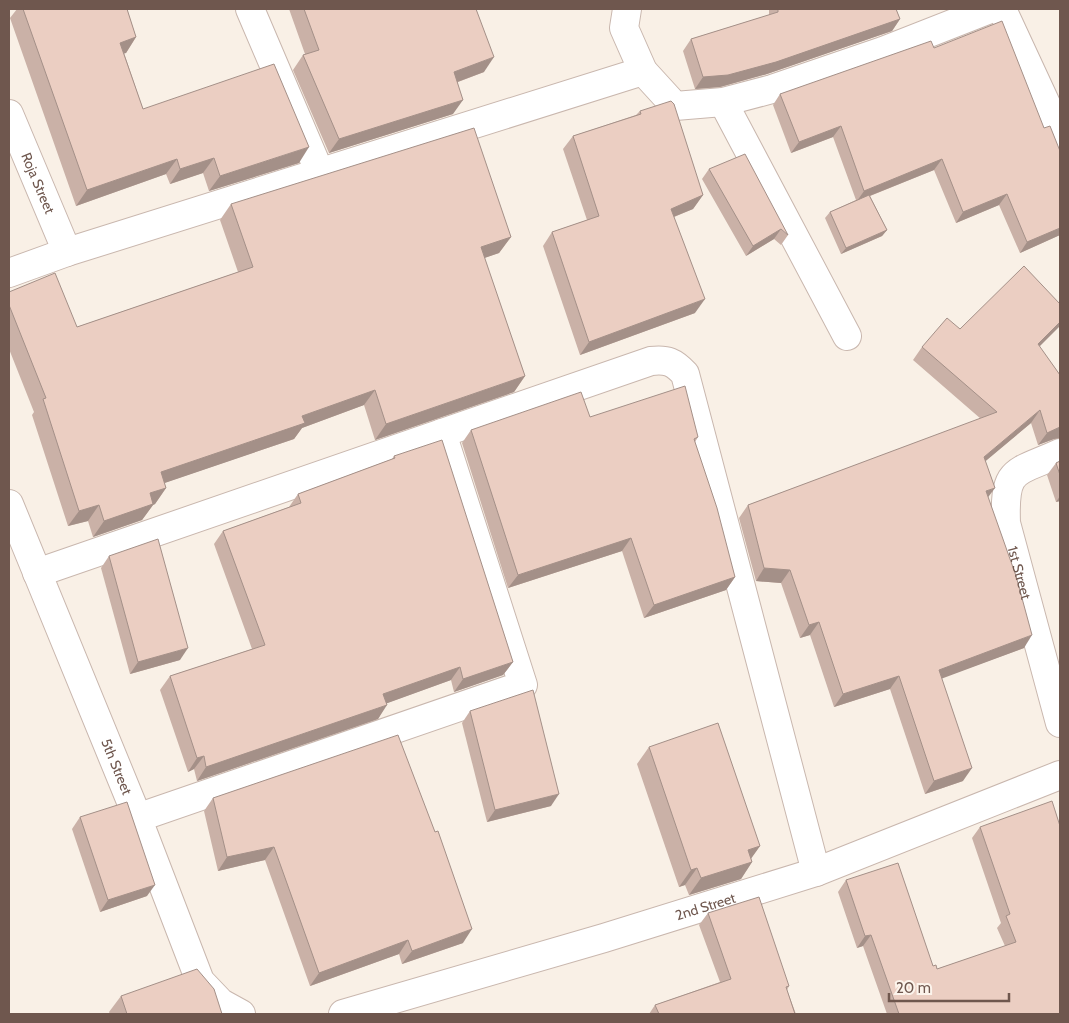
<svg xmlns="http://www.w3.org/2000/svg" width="1069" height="1023" font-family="Cabin,sans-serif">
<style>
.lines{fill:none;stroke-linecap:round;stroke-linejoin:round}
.minor-casing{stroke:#c9b7ae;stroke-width:30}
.minor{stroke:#fff;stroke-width:28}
.wall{fill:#cab1a7}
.shaded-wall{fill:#a49088}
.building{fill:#ebcec2;stroke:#a49088}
.labels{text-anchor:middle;stroke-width:5;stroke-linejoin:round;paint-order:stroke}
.street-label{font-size:14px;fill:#6f574e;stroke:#fcf4ec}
</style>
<rect width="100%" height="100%" fill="#f9f0e6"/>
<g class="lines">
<defs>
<g id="minor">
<polyline points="250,9 320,173"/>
<polyline points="627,9 624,28 643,71 675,106 723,102 772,89 883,51 990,9"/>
<polyline points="1002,9 1060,134"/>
<polyline points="723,102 847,336"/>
<path id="s1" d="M9 114 67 252"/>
<polyline points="9,273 67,252 643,71"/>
<path id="s2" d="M1060 453C1014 474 1004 467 1006 523L1060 723"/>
<path id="s3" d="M9 504 132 804 200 981 221 1003 241 1014"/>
<path d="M37 573 651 361C667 359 674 362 685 374L816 872"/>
<polyline points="137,818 523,685 442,433"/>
<path id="s4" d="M343 1014 604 938 816 872 1060 775"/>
</g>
</defs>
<!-- minor casing -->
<use href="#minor" class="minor-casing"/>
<!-- minor -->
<use href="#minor" class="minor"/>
</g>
<!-- wall -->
<g class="wall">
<polygon points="17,9 127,9 136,37 126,53 124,53 143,109 299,163 209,191 203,173 170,184 166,174 76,206 10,18"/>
<polygon points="289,9 476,9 484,72 458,82 453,114 329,153 293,70 303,55 305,54"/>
<polygon points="769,9 896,9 900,19 892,31 767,74 720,87 695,89 683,51 691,39 769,15"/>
<polygon points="934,48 1060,235 1020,253 999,205 956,223 934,170 870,196 887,230 882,236 841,254 825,218 830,212 856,200 833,137 791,153 773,105 780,94"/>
<polygon points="640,111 703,195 693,209 674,217 695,313 580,355 543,246 552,232 587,220 563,149 573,136 636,115"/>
<polygon points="709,169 788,235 781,245 774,239 746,256 702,179"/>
<polygon points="231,204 511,237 499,253 484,258 525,376 514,392 375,440 364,405 302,428 294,439 164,483 166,488 155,504 153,505 142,520 93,537 88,521 68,526 32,415 34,412 9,349 9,292 77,327 238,272 220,220"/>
<polygon points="960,329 1039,347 1060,375 1060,438 1054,439 1038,445 1031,423 985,461 988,498 1024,648 941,678 963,781 925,794 890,689 834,707 810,635 800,638 781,583 756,581 739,518 748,505 981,419 913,360 922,347"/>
<polygon points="590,417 698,437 695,442 735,577 726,590 644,618 622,551 508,588 462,443 471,430"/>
<polygon points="394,456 513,662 503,675 454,692 451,680 387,703 378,719 197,781 194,769 188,772 160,690 170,676 252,649 214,544 223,531 289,507 298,494 392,459"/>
<polygon points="1060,461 1060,501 1056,502 1047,475 1056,463"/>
<polygon points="109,556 180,660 130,674 101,568"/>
<polygon points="470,711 551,806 487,822 462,723"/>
<polygon points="649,747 760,846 751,858 752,862 741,879 689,895 685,885 679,887 637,764"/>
<polygon points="213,798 463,943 402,964 399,954 310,986 265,860 218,871 204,811"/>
<polygon points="80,817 147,896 100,912 72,829"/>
<polygon points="980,827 1060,1014 887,1014 863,946 857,948 838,892 846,880 933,966 937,969 1005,946 997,928 1001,923 972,838"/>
<polygon points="708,913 789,986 787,990 796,1014 649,1014 655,1005 720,982 699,925"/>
<polygon points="121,996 222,1014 110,1014 109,1012"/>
</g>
<!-- shaded-wall -->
<g class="shaded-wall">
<polygon points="900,19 892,31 767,74 720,87 695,89 703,77"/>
<polygon points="136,37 126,53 110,58 120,43"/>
<polygon points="494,57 484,72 444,87 454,72"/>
<polygon points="463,100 453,114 329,153 339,139"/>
<polygon points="841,126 833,137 791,153 799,142"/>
<polygon points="309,147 299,163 209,191 220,176"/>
<polygon points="214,158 203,173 170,184 180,169"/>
<polygon points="177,159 166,174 76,206 87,190"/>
<polygon points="942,159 934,170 857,201 864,191"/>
<polygon points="1007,194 999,205 956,223 963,212"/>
<polygon points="703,195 693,209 661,222 671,209"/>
<polygon points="1060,228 1060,235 1020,253 1027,242"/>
<polygon points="781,229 774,239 746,256 753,246"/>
<polygon points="887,230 882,236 841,254 846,248"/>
<polygon points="511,237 499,253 470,263 481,247"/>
<polygon points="705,299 695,313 580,355 589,342"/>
<polygon points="1060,322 1060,326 1029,357 1038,344"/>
<polygon points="525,376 514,392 375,440 386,424"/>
<polygon points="375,390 364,405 302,428 294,439 150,488 161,472 302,416"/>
<polygon points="1040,410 1031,423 975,470 984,457"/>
<polygon points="1060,427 1060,438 1054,439 1038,445 1047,433"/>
<polygon points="166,488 155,504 153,505 142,520 93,537 104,521 150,493"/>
<polygon points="995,488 986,500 986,491"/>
<polygon points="1060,496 1060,501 1056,502"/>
<polygon points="99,505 88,521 68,526 79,511"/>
<polygon points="631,538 622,551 508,588 518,575"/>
<polygon points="764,568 790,570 781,583 756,581"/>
<polygon points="735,577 726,590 644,618 654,605"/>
<polygon points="819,622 810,635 800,638 809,625"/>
<polygon points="1032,635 1024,648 930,683 939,670"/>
<polygon points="188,648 180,660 130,674 138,662"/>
<polygon points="513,662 503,675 454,692 463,679"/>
<polygon points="460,667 451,680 374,708 383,694"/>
<polygon points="899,676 890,689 834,707 843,694"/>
<polygon points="387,705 378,719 197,781 206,767"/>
<polygon points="204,756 194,769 188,772 197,758"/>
<polygon points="972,768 963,781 925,794 934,781"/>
<polygon points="559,794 551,806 487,822 495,810"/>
<polygon points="760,846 748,863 748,850"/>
<polygon points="274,847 265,860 218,871 227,857"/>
<polygon points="752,862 741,879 689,895 701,878"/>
<polygon points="697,868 685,885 679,887 691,870"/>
<polygon points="155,885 147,896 100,912 108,900"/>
<polygon points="472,929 463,943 402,964 412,951"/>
<polygon points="871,935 863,946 857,948 865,936"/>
<polygon points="408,940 399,954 310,986 319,973"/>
</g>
<!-- building -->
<g class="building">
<polygon points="23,9 127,9 136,37 120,43 143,109 274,64 309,147 220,176 214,158 180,169 177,159 87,190"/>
<polygon points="304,9 476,9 494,57 454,72 463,100 339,139 303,55 319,50"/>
<polygon points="778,9 896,9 900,19 776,62 728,75 703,77 691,39 778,12"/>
<polygon points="1002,21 1044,128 1050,126 1060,151 1060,228 1027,242 1007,194 963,212 942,159 864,191 841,126 799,142 780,94 931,41 934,48"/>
<polygon points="671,101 674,104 703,195 671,209 705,299 589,342 552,232 599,216 573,136 641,114 640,111"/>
<polygon points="474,128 511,237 481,247 525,376 386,424 375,390 302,416 305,423 161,472 166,488 150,493 153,504 104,521 99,505 79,511 43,399 46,398 9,305 9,292 55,273 77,327 253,267 231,204"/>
<polygon points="745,154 788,235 781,229 753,246 709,169"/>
<polygon points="869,195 887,230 846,248 830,212"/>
<polygon points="1024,266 1060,304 1060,322 1038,344 1060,375 1060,427 1047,433 1040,410 984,457 995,488 986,491 1016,576 1032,635 939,670 972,768 934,781 899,676 843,694 819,622 809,625 790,570 764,568 748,505 997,412 922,347 947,318 960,329"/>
<polygon points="685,386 698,437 694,439 717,508 735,577 654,605 631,538 518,575 471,430 581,392 590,417"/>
<polygon points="442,440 513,662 463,679 460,667 383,694 387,705 206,767 204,756 197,758 170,676 265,645 223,531 301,503 298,494 395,458 394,456"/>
<polygon points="1060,461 1060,475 1056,463"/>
<polygon points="158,539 188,648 138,662 109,556"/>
<polygon points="533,690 559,794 495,810 470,711"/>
<polygon points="718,723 760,846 748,850 752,862 701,878 697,868 691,870 649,747"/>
<polygon points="398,735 435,832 438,831 472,929 412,951 408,940 319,973 274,847 227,857 213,798"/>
<polygon points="1052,801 1060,826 1060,1014 899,1014 871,935 865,936 846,880 898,863 933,966 936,965 937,969 1016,942 1006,916 1010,914 980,827"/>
<polygon points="127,802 155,885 108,900 80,817"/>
<polygon points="759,897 789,986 786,987 795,1014 659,1014 655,1005 731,979 708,913"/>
<polygon points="197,969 214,989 222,1014 127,1014 121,996"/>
</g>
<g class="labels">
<!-- street labels -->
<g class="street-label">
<text dy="5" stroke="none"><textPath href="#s1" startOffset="75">Roja Street</textPath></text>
<text dy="5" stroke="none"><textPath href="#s2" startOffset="152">1st Street</textPath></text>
<text dy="5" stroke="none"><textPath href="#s3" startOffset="284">5th Street</textPath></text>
<text dy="5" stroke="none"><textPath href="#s4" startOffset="378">2nd Street</textPath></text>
</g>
</g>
<!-- border -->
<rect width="1069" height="1023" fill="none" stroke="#6f574e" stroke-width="20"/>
<!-- scale -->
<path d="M889 993v8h120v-8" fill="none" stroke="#6f574e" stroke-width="2.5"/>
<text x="896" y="993" font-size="15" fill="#6f574e" stroke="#fcf4ec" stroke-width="4" paint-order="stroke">20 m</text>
</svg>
